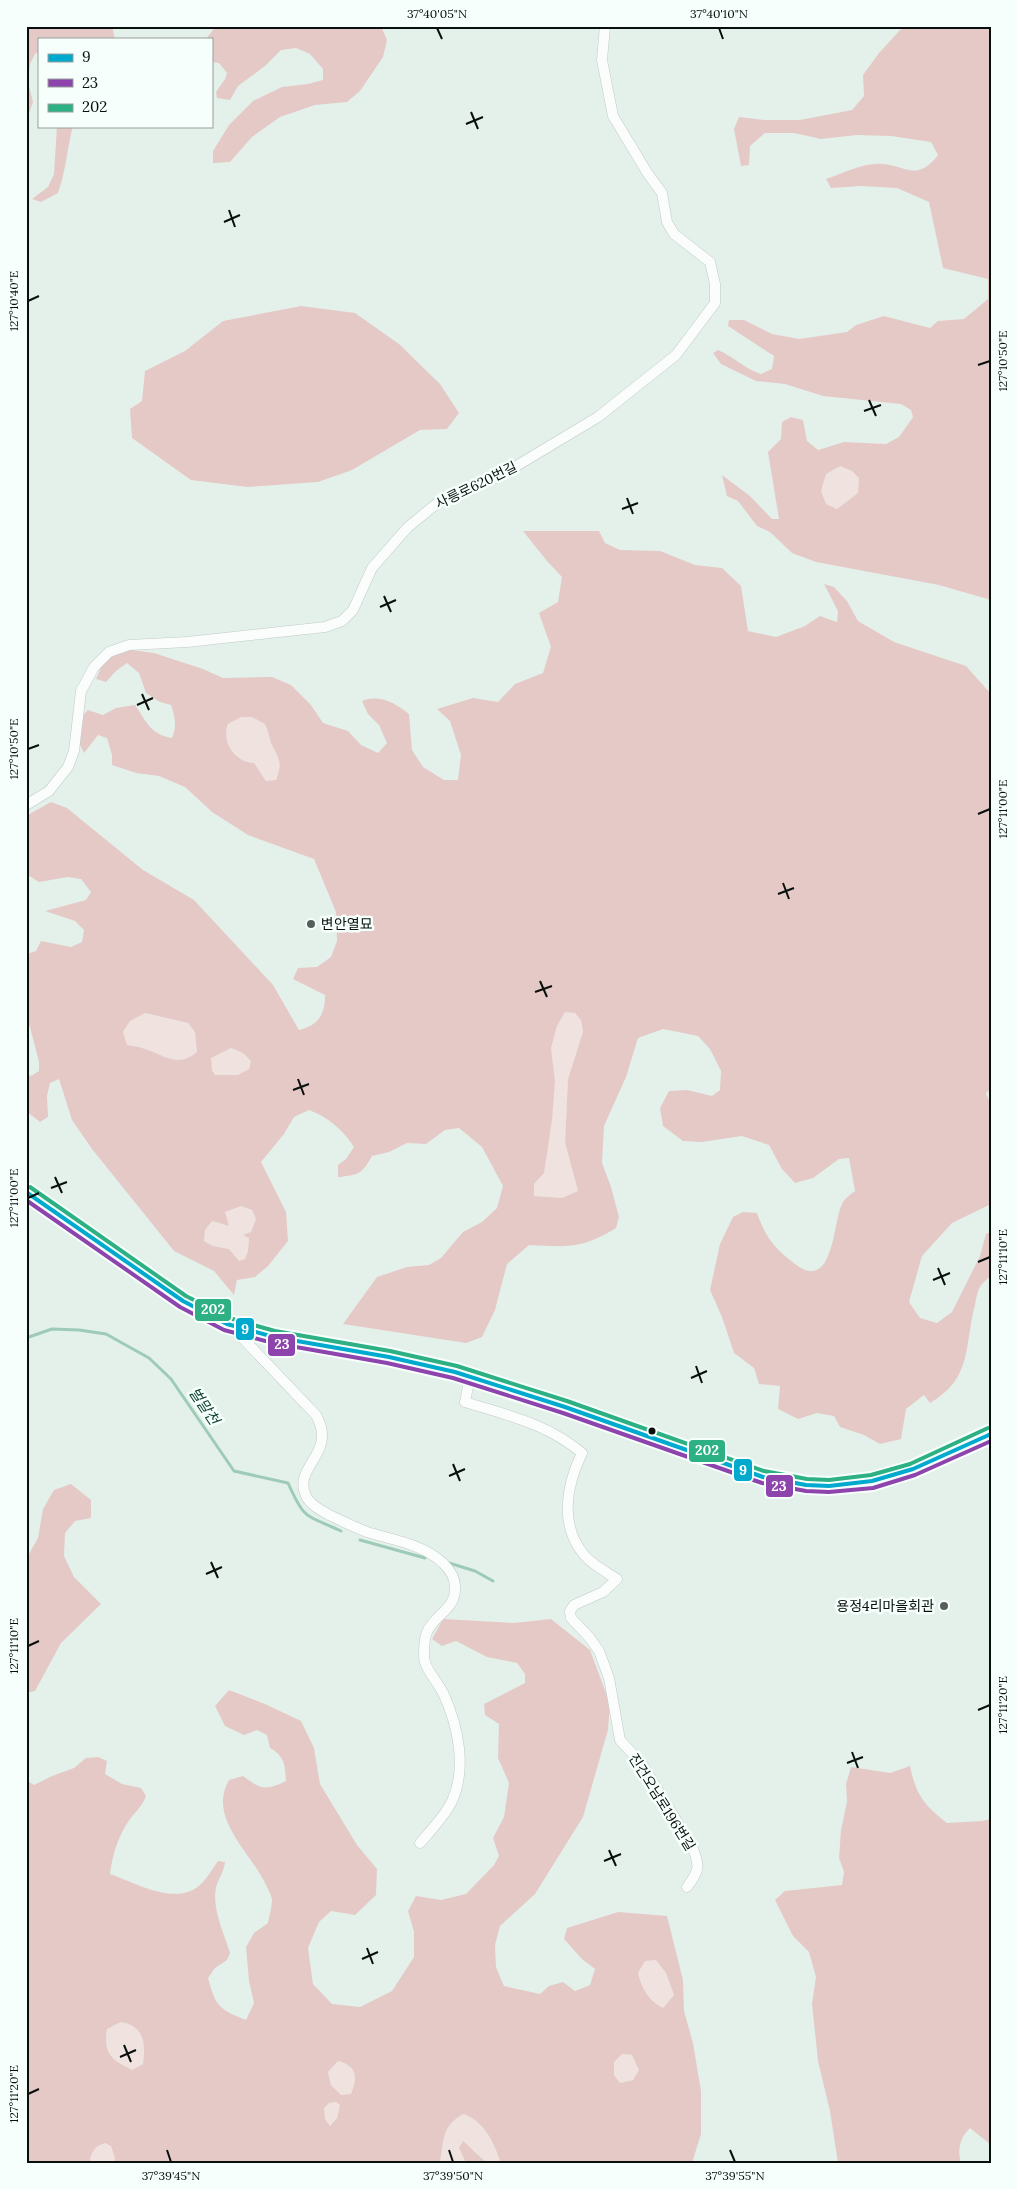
<svg xmlns="http://www.w3.org/2000/svg" width="1017" height="2189" font-family="Lora,'Noto Sans KR',serif">
<style>
.green{fill:#f0e2df}
.forest{fill:#e5c9c7;fill-rule:evenodd}
.lines{fill:none;stroke-linecap:round;stroke-linejoin:round}
.stream{stroke:#9dcbb8;stroke-width:3}
.street-casing{stroke:#c0cac6;stroke-width:11}
.secondary-casing{stroke:#c0cac6;stroke-width:15}
.street{stroke:#fbfdfc;stroke-width:10}
.secondary{stroke:#f5f3f2;stroke-width:14}
.bus-1-casing{stroke:#f6fffb;stroke-width:8}
.bus-2-casing{stroke:#f6fffb;stroke-width:8}
.bus-3-casing{stroke:#f6fffb;stroke-width:8}
.bus-1{stroke:#00a9ce;stroke-width:4}
.bus-2{stroke:#8e44ad;stroke-width:4}
.bus-3{stroke:#2db084;stroke-width:4}
.ticks{fill:none;stroke:#080f0c;stroke-width:2}
.poi-dot{fill:#555e5a;stroke:#f6fffb;stroke-width:2}
.bus-dot{fill:#080f0c;stroke:#f6fffb;stroke-width:2}
.labels{text-anchor:middle;stroke-width:5;stroke-linejoin:round;paint-order:stroke}
.street-label{font-size:14px;fill:#080f0c;stroke:#f6fffb}
.poi-label{font-size:14px;fill:#080f0c;stroke:#f6fffb;text-anchor:start}
.water-label{font-size:15px;font-style:italic;fill:#0f4231;stroke:#f6fffb}
.line-badge{stroke:#f6fffb;stroke-width:2}
.badge-label{font-size:14px;text-anchor:middle;font-weight:bold;fill:#fff}
.neatline{fill:none;stroke:#080f0c;stroke-width:2}
.ticks-label{font-size:12px;text-anchor:middle;fill:#080f0c}
</style>
<rect width="100%" height="100%" fill="#e4f1eb"/>
<!-- green -->
<g class="green">
<polygon points="840,466 852,471 859,478 858,493 837,509 826,504 821,491 826,474"/>
<path d="M241 717H252L265 723C268 730 269 737 271 743 279 759 283 762 276 780L267 781 254 763C235 762 221 741 228 724Z"/>
<polygon points="565,1012 575,1013 581,1020 583,1032 568,1079 565,1141 578,1191 562,1198 533,1196 534,1184 544,1173 555,1081 551,1048 557,1026"/>
<path d="M144 1013 188 1023 195 1032 197 1052C176 1069 164 1054 142 1048 137 1046 131 1046 126 1045L123 1032 130 1021Z"/>
<polygon points="231,1048 243,1053 251,1061 249,1069 238,1075 215,1075 212,1070 211,1058"/>
<polygon points="241,1206 252,1210 256,1219 251,1232 244,1235 249,1238 248,1251 245,1259 239,1261 229,1249 213,1246 204,1241 205,1230 212,1221 222,1225 225,1212"/>
<path d="M656 1960 666 1973 674 1995 663 2008C648 2000 642 1989 638 1973L645 1961Z"/>
<path d="M121 2022C144 2026 146 2043 143 2064L132 2070C111 2060 103 2053 107 2029Z"/>
<polygon points="622,2054 632,2055 639,2070 633,2080 620,2083 614,2075 614,2062"/>
<path d="M338 2061C357 2067 358 2077 351 2094L340 2095 331 2085 328 2072Z"/>
<polygon points="336,2102 340,2105 337,2118 329,2126 325,2119 324,2108 329,2103"/>
<path d="M463 2114C483 2120 494 2142 500 2161L499 2163H487L472 2148H459L466 2163H440C444 2140 441 2127 463 2114Z"/>
<path d="M105 2143 111 2146 116 2158 114 2163H92L90 2159C93 2149 96 2146 105 2143Z"/>
</g>
<!-- forest -->
<g class="forest">
<polygon points="26,26 112,26 115,39 39,39 39,52 35,54 30,64 28,82 33,102 26,122"/>
<polygon points="216,26 381,26 387,40 383,57 360,91 347,102 315,105 280,117 252,137 230,162 213,163 213,151 229,125 253,101 282,87 308,84 323,80 323,69 310,54 296,48 281,50 265,66 238,86 230,100 217,98 216,92 225,79 227,73 219,63 211,62 211,39 206,39"/>
<path d="M910 26H991V600L939 585 816 562 792 553 770 532 757 526 738 501 727 496 722 475 750 496 772 519H779L768 452 781 439 782 422 791 417 803 420 807 441 818 450 844 442 886 444 899 437 913 417 911 410 901 404 823 396 785 384 756 381 721 364 713 353 718 350C734 357 745 369 761 374L772 369 774 356 728 326 729 320H744L772 334 799 339 847 332 856 325 884 316 930 328 938 321 964 319 988 299V279L943 268 929 202 897 188 861 186 831 188 826 179C841 174 859 165 875 164 903 162 915 185 938 155L931 142 891 136 857 135 821 139 794 133H765L750 146 749 165 741 166 734 129 739 117 765 120H800L852 110 864 96 863 75 879 53 900 30ZM840 466 852 471 859 478 858 493 837 509 826 504 821 491 826 474Z"/>
<path d="M57 126H73C67 148 66 171 58 193L41 202 32 199 48 187 54 174Z"/>
<polygon points="301,306 355,313 399,344 440,384 459,413 447,429 420,430 352,470 318,482 248,487 191,480 132,438 130,409 142,401 145,371 185,351 223,321"/>
<path d="M523 531H599L605 543 620 550 660 551 695 565 722 568 741 586 748 631 776 637 805 626 820 616 837 622 838 611 824 584 834 587 847 601 858 621 894 642 966 666 991 694V1087L986 1094 991 1104V1204L952 1223 922 1256 909 1302 920 1318 937 1323 952 1312 980 1256 986 1234 991 1232V1275C988 1279 982 1283 980 1287 977 1292 976 1300 975 1305 964 1346 973 1378 930 1403L924 1395 906 1409 901 1439 880 1444 864 1435 840 1427 834 1416 817 1413 798 1419 778 1409 780 1386 759 1384 754 1368 734 1353 722 1317 710 1290 720 1244 733 1217 743 1212 757 1213C766 1238 774 1248 795 1264 834 1294 833 1221 842 1204 844 1199 851 1194 855 1191L849 1158 839 1159 813 1178 795 1183 782 1169 769 1145 742 1136 702 1142 683 1141 663 1126 660 1108 669 1091 687 1090 712 1096 720 1090 721 1071 710 1049 698 1036 663 1029 638 1038 626 1077 604 1126 602 1163 611 1187 619 1217 616 1228C582 1249 567 1247 529 1245L507 1264 495 1310 482 1337 466 1343 343 1324 377 1277 407 1267 429 1265 441 1258 463 1232 482 1222 497 1208 503 1186 482 1147 459 1128 445 1130 426 1144 407 1143 389 1152 372 1156C362 1174 359 1175 338 1177V1165L346 1159 354 1147C343 1130 328 1117 309 1110L294 1117 284 1134 261 1162 286 1212 288 1241 268 1266 255 1277 237 1280 234 1295 214 1271 174 1251 92 1149 72 1120 59 1079 50 1083 47 1096 48 1117 40 1122 26 1111V1074L31 1076 39 1071V1062L30 1027 26 1022V954L36 951 41 941 71 947 82 942 84 930 75 921 45 911 86 900 91 892 81 879 68 877 39 882 26 874V838L28 835 26 816 51 802 67 808 143 870 194 900 273 985 299 1030C319 1025 325 1014 325 995L293 979 298 968 317 967 331 957 337 941 336 912 314 859 248 835 212 812 185 787 159 776 136 773 112 765V755L107 738 98 735 84 753 78 741 79 719 88 710 103 715 116 708 135 705C147 722 150 734 172 738 177 726 175 717 171 705L160 702 146 693 139 673 127 663 116 671 106 682 96 679 104 661 111 653 125 649 154 653 203 669 223 678 272 677 291 685 311 705 323 723 348 731 361 745 378 753 387 743 379 725 368 714 362 701C380 694 395 703 409 714L412 750 423 767 444 780H458L461 755 450 721 437 709 473 698 498 702 515 684 543 673 551 647 539 613 558 602 562 577 547 561ZM241 717H252L265 724C268 730 269 737 271 743 279 759 283 762 276 780L266 781 254 763C235 762 221 742 228 724ZM565 1012 575 1013 581 1020 583 1032 568 1079 565 1142 578 1191 562 1198 534 1196V1184L544 1173 552 1120 555 1081 551 1048 557 1026ZM145 1013 188 1023 195 1032 197 1052C176 1069 164 1054 142 1048 137 1046 132 1046 127 1045L123 1032 130 1021ZM231 1048 243 1053 251 1061 249 1069 238 1075H215L212 1070 211 1058ZM241 1206 252 1210 256 1219 251 1232 243 1235 249 1238 248 1251 245 1259 239 1261 229 1249 213 1246 204 1241 205 1230 212 1221 229 1226 225 1212Z"/>
<polygon points="71,1484 91,1500 91,1518 75,1521 65,1533 64,1556 74,1577 101,1604 61,1643 35,1691 26,1693 26,1559 38,1538 43,1509 54,1490"/>
<path d="M443 1619 514 1623 551 1619 590 1650 610 1704 608 1730 583 1817 535 1894 500 1926 495 1945 496 1967 504 1986 540 1994 549 1986 563 1982 575 1991 590 1985 595 1969 582 1959 564 1939 567 1928 618 1912 667 1916 683 1980 684 2011 693 2043 701 2091V2134L692 2163H499L500 2161C494 2142 483 2120 463 2114 441 2127 444 2140 440 2163H114L115 2158 111 2146 105 2143C96 2146 93 2149 90 2159L92 2163 26 2162V1780L34 1785 52 1776 74 1768 86 1758 98 1757 107 1761 105 1774 122 1784 141 1788 146 1796C142 1807 134 1813 128 1822 118 1837 112 1856 110 1874 136 1883 178 1908 202 1883 208 1877 213 1868 218 1861L225 1862C224 1871 220 1876 217 1884 210 1905 224 1933 230 1953L227 1960 215 1968 208 1978C216 2007 219 2009 246 2020L254 2003 249 1981 246 1947 254 1933 268 1923C269 1916 272 1907 272 1899 271 1895 268 1889 266 1885 251 1852 207 1818 229 1780L243 1776C260 1789 266 1791 286 1781 285 1766 285 1756 270 1748L267 1735 257 1730 244 1735 225 1726 215 1706 229 1690 265 1704 301 1721 314 1748 320 1784 357 1845 377 1869 376 1895 355 1915 331 1911 319 1922 308 1948 313 1984 332 2004 360 2007 392 1991 414 1957V1932L408 1911 416 1896 441 1900 466 1894 494 1865 499 1856 493 1838 504 1817 509 1783 498 1758 499 1724 485 1715 484 1704 525 1683V1674L517 1663 487 1657 456 1641 442 1646 432 1639ZM656 1960 666 1973 674 1995 663 2008C648 2000 642 1989 638 1973L645 1961ZM121 2022C144 2026 146 2043 143 2064L132 2070C111 2060 103 2053 107 2029ZM622 2054 632 2055 639 2070 633 2080 620 2083 614 2075V2062ZM338 2061C357 2066 358 2077 351 2094L341 2095 331 2085 328 2072ZM336 2102 340 2105 337 2118 330 2126 325 2119 324 2108 329 2103Z"/>
<path d="M910 1766C916 1795 924 1805 947 1823L982 1821 991 1819V2145L970 2128C960 2138 957 2149 961 2163H838L830 2111 818 2061 812 2004 816 1977 809 1952 793 1936 775 1900 785 1891 842 1885 844 1872 839 1858 841 1830 847 1802 846 1784 851 1767 890 1773Z"/>
<polygon points="463,2141 487,2163 466,2163 459,2148"/>
</g>
<g class="lines">
<!-- stream -->
<g class="stream">
<path d="M26 1338 52 1329 79 1330 106 1334 149 1358 171 1379 234 1471 288 1483C305 1521 305 1514 341 1531"/>
<polyline points="360,1540 425,1558"/>
<polyline points="449,1563 475,1571 493,1581"/>
</g>
<defs>
<g id="street">
<polyline points="26,805 49,791 68,767 74,751 81,691 94,667 109,652 129,645 187,642 325,627 342,621 353,610 372,568 407,528 441,500 498,477 598,417 676,355 715,303 715,284 710,262 674,234 667,222 662,193 648,174 613,116 602,60 605,26"/>
<path d="M232 1327 316 1415C338 1454 292 1466 306 1496 310 1505 321 1510 329 1515 342 1521 354 1527 367 1532 393 1540 423 1544 443 1563 449 1569 455 1578 455 1586 457 1609 435 1614 427 1632 424 1639 424 1648 424 1655 424 1670 438 1681 444 1695 458 1726 467 1768 452 1801 445 1816 431 1830 420 1843"/>
<path d="M470 1376 465 1402C509 1416 546 1423 582 1453 566 1486 559 1526 585 1556 593 1565 606 1572 617 1579L603 1592 574 1605 570 1611 571 1618 589 1637 599 1651 609 1678 620 1740 642 1764 692 1846C700 1866 700 1870 687 1887"/>
</g>
<path id="secondary" d="M26 1192C63 1219 100 1244 138 1269 162 1286 185 1305 212 1318 251 1336 296 1341 338 1348 383 1355 428 1364 471 1377 534 1395 597 1418 659 1440 714 1460 768 1486 829 1486 889 1486 938 1459 991 1434"/>
</defs>
<!-- street casing -->
<use href="#street" class="street-casing"/>
<!-- secondary casing -->
<use href="#secondary" class="secondary-casing"/>
<!-- street -->
<use href="#street" class="street"/>
<!-- secondary -->
<use href="#secondary" class="secondary"/>
<defs>
<polyline id="bus-1" points="26,1192 183,1301 227,1324 274,1337 389,1357 455,1372 565,1407 763,1477 806,1485 829,1486 872,1481 913,1469 991,1434"/>
<polyline id="bus-2" points="26,1200 180,1307 224,1330 273,1343 387,1363 453,1378 563,1413 762,1483 806,1491 829,1492 873,1488 915,1475 991,1441"/>
<polyline id="bus-3" points="30,1187 186,1296 229,1318 275,1331 390,1351 457,1366 567,1401 764,1471 807,1479 829,1480 871,1475 910,1464 988,1428"/>
</defs>
<!-- bus-1 casing -->
<use href="#bus-1" class="bus-1-casing"/>
<!-- bus-2 casing -->
<use href="#bus-2" class="bus-2-casing"/>
<!-- bus-3 casing -->
<use href="#bus-3" class="bus-3-casing"/>
<!-- bus-1 -->
<use href="#bus-1" class="bus-1"/>
<!-- bus-2 -->
<use href="#bus-2" class="bus-2"/>
<!-- bus-3 -->
<use href="#bus-3" class="bus-3"/>
</g>
<!-- ticks -->
<path class="ticks" d="M437 28 442 39M719 28 723 39M471 112 478 129M466 124 483 117M229 210 235 227M224 222 240 215M28 301 39 296M978 365 990 361M869 400 876 416M864 411 881 405M627 498 633 514M622 509 638 503M384 596 391 612M380 607 396 600M142 694 149 710M137 705 153 698M28 749 39 745M978 814 990 809M783 883 789 899M778 894 794 888M540 981 547 997M535 992 552 986M298 1079 304 1095M293 1090 309 1084M55 1177 62 1193M51 1188 67 1182M28 1198 39 1193M978 1262 990 1257M938 1268 945 1285M933 1280 950 1273M696 1366 702 1383M691 1378 707 1371M453 1464 460 1481M449 1476 465 1469M211 1562 218 1578M206 1574 222 1567M28 1646 39 1641M978 1710 990 1705M852 1752 858 1768M847 1763 863 1757M609 1850 616 1866M604 1861 621 1854M367 1948 373 1964M362 1959 378 1952M124 2045 131 2062M120 2057 136 2050M28 2094 39 2089M167 2150 171 2162M449 2150 453 2162M730 2150 735 2162"/>
<!-- markers -->
<g class="poi-dot">
<circle cx="311" cy="924" r="5"/>
<circle cx="944" cy="1606" r="5"/>
</g>
<circle class="bus-dot" cx="652" cy="1431" r="4.5"/>
<g class="labels">
<!-- street labels -->
<g class="street-label">
<text transform="translate(476 485) rotate(-26)" y="5">사릉로620번길</text>
<text transform="translate(662 1802) rotate(58)" y="5">진건오남로196번길</text>
</g>
<!-- poi labels -->
<g class="poi-label">
<text x="321" y="929">변안열묘</text>
<text x="934" y="1611" text-anchor="end">용정4리마을회관</text>
</g>
<!-- water labels -->
<g class="water-label">
<text transform="translate(204 1406) rotate(56)" y="5">벌말천</text>
</g>
</g>
<g class="line-badge">
<rect x="194" y="1298" width="38" height="24" rx="5" fill="#2db084"/>
<rect x="235" y="1317" width="20" height="24" rx="5" fill="#00a9ce"/>
<rect x="267" y="1333" width="29" height="24" rx="5" fill="#8e44ad"/>
<rect x="688" y="1439" width="38" height="24" rx="5" fill="#2db084"/>
<rect x="733" y="1458" width="20" height="24" rx="5" fill="#00a9ce"/>
<rect x="765" y="1474" width="29" height="24" rx="5" fill="#8e44ad"/>
</g>
<g class="badge-label">
<text x="213" y="1314">202</text>
<text x="245" y="1334">9</text>
<text x="282" y="1349">23</text>
<text x="707" y="1455">202</text>
<text x="743" y="1475">9</text>
<text x="779" y="1491">23</text>
</g>
<!-- border -->
<rect width="1017" height="2189" fill="none" stroke="#f6fffb" stroke-width="55"/>
<!-- legend -->
<rect x="38" y="38" width="175" height="90" fill="#f6fffb" stroke="#979f9b"/>
<rect x="48" y="54" width="25" height="8" fill="#00a9ce" stroke="#979f9b"/>
<text x="82" y="62" font-size="15" fill="#080f0c">9</text>
<rect x="48" y="79" width="25" height="8" fill="#8e44ad" stroke="#979f9b"/>
<text x="82" y="88" font-size="15" fill="#080f0c">23</text>
<rect x="48" y="104" width="25" height="8" fill="#2db084" stroke="#979f9b"/>
<text x="82" y="112" font-size="15" fill="#080f0c">202</text>
<rect x="28" y="28" width="962" height="2134" class="neatline"/>
<g class="ticks-label">
<text x="437" y="18">37°40'05"N</text>
<text x="719" y="18">37°40'10"N</text>
<text transform="translate(14 301) rotate(-90)" y="4">127°10'40"E</text>
<text transform="translate(1003 361) rotate(-90)" y="4">127°10'50"E</text>
<text transform="translate(14 749) rotate(-90)" y="4">127°10'50"E</text>
<text transform="translate(1003 809) rotate(-90)" y="4">127°11'00"E</text>
<text transform="translate(14 1198) rotate(-90)" y="4">127°11'00"E</text>
<text transform="translate(1003 1257) rotate(-90)" y="4">127°11'10"E</text>
<text transform="translate(14 1646) rotate(-90)" y="4">127°11'10"E</text>
<text transform="translate(1003 1705) rotate(-90)" y="4">127°11'20"E</text>
<text transform="translate(14 2094) rotate(-90)" y="4">127°11'20"E</text>
<text x="171" y="2180">37°39'45"N</text>
<text x="453" y="2180">37°39'50"N</text>
<text x="735" y="2180">37°39'55"N</text>
</g>
</svg>
